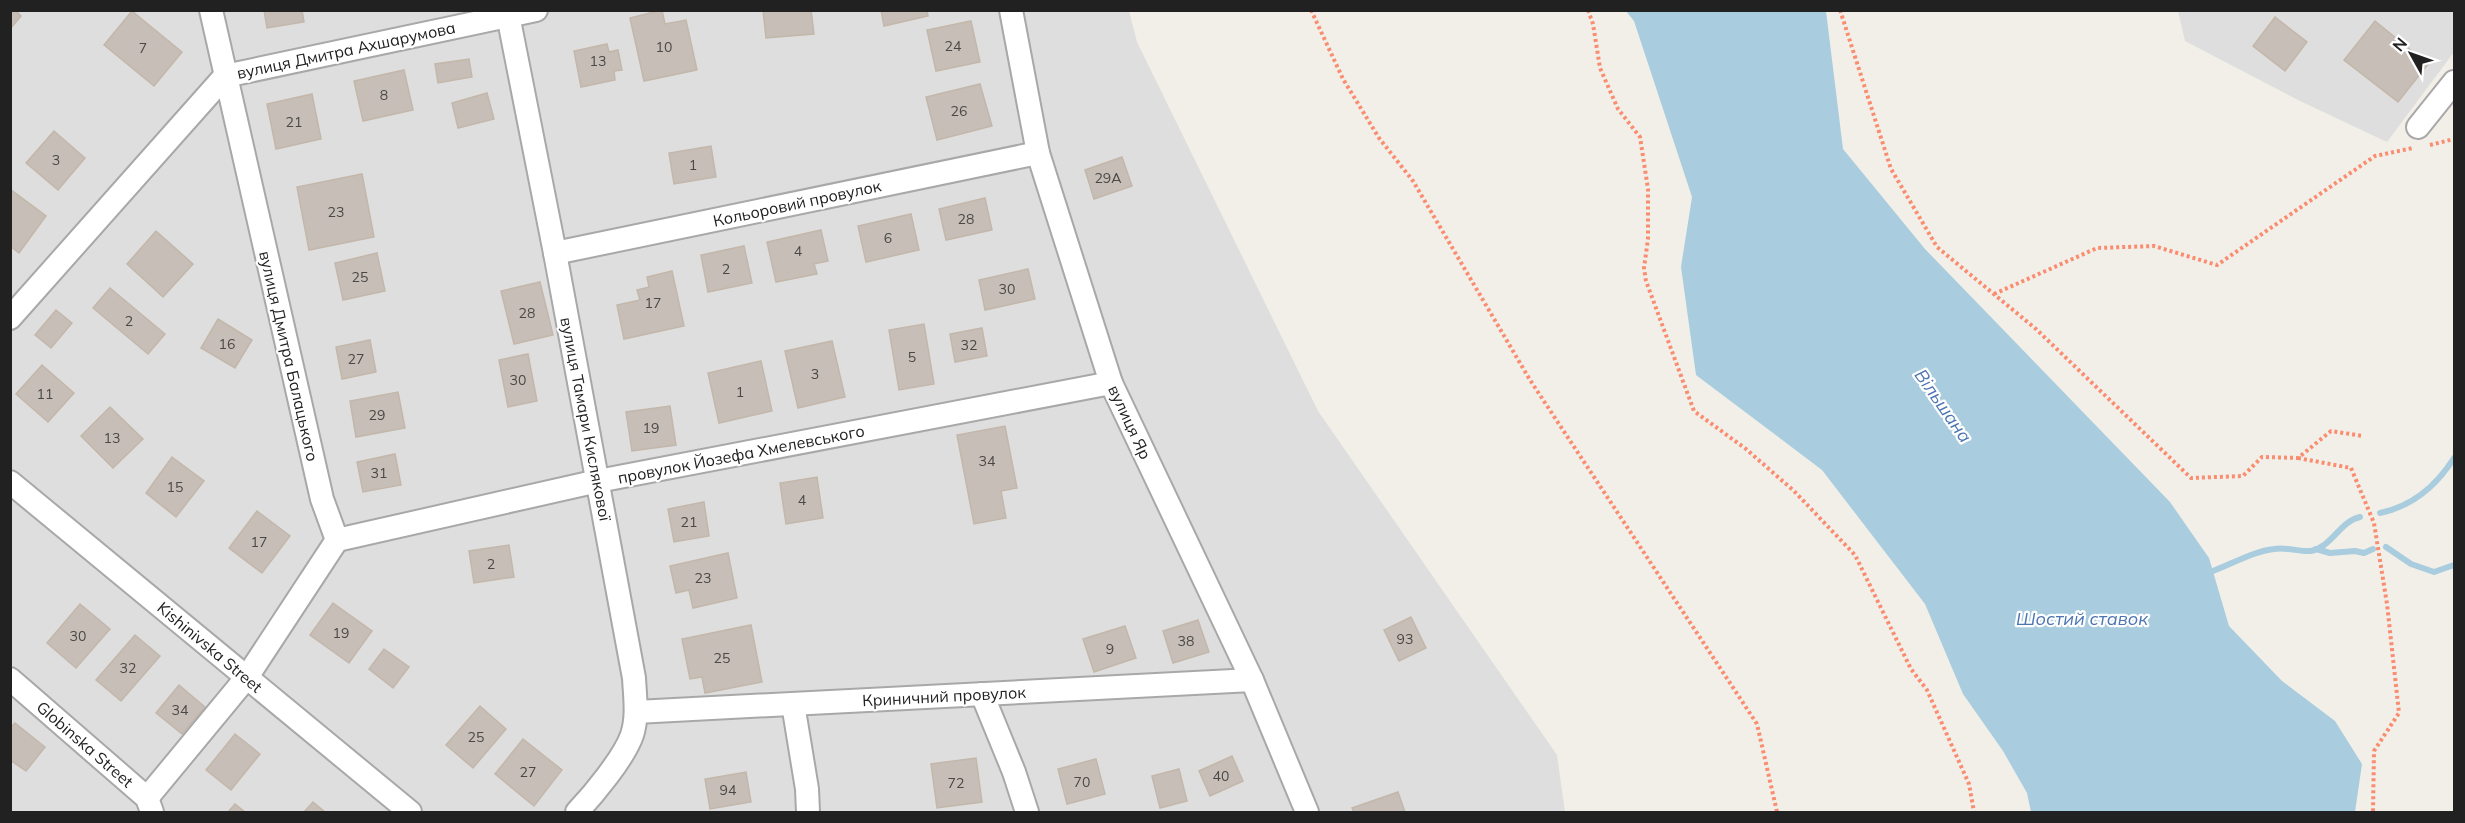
<svg xmlns="http://www.w3.org/2000/svg" width="2465" height="823" font-family="Mulish,sans-serif">
<style>
.residential{fill:#dfdede}
.water{fill:#a9cdde}
.lines{fill:none;stroke-linecap:round;stroke-linejoin:round}
.stream{stroke:#a9cdde;stroke-width:6}
.building{fill:#c6beb7;stroke:#c3b7aa;stroke-width:1.5}
.minor-casing{stroke:#a8a8a8;stroke-width:26}
.path{stroke:#fa8c70;stroke-width:4;stroke-dasharray:3 3;stroke-linecap:butt}
.minor{stroke:#fff;stroke-width:22}
.labels{text-anchor:middle;stroke-width:4.5;stroke-linejoin:round;paint-order:stroke}
.number-label{font-size:14px;fill:#4a4846}
.street-label{font-size:16px;fill:#212121;stroke:#fff}
.water-label{font-size:18px;font-style:italic;fill:#4c75b2;stroke:#fff}
</style>
<rect width="100%" height="100%" fill="#f1efe8"/>
<!-- residential -->
<g class="residential">
<polygon points="10,11 1129,11 1137,42 1318,411 1557,755 1565,812 11,812"/>
<polygon points="2178,11 2454,11 2454,52 2387,142 2298,100 2185,41"/>
</g>
<!-- water -->
<polygon class="water" points="1626,11 1826,11 1843,149 1925,249 2170,502 2209,558 2229,626 2282,681 2335,721 2362,764 2355,812 2031,812 2027,793 2003,751 1963,694 1925,604 1822,470 1696,375 1681,267 1692,197 1634,21"/>
<g class="lines">
<!-- stream -->
<g class="stream">
<path d="M2380 513C2413 506 2437 485 2454 458"/>
<polyline points="2386,547 2411,564 2434,572 2454,565"/>
<polyline points="2316,549 2330,553 2355,551 2364,553 2373,549"/>
<path d="M2213 571C2232 564 2254 551 2274 549 2287 547 2300 552 2311 551 2332 547 2340 521 2360 517"/>
</g>
</g>
<!-- building -->
<g class="building">
<polygon points="10,10 15,10 21,16 10,29"/>
<polygon points="264,10 302,10 304,22 267,28"/>
<polygon points="662,10 665,24 686,20 697,70 644,81 630,18"/>
<polygon points="763,10 811,10 814,34 766,38"/>
<polygon points="881,10 927,10 928,16 884,26"/>
<polygon points="132,11 182,52 154,86 104,45"/>
<polygon points="2275,17 2307,42 2285,71 2253,46"/>
<polygon points="971,21 980,62 936,71 927,30"/>
<polygon points="2375,21 2428,64 2398,102 2344,60"/>
<polygon points="607,44 609,52 618,50 622,70 614,71 615,80 581,87 574,51"/>
<polygon points="469,59 472,77 438,83 435,64"/>
<polygon points="404,70 413,110 363,121 354,81"/>
<polygon points="980,84 992,126 937,140 926,97"/>
<polygon points="487,93 494,119 458,128 452,103"/>
<polygon points="312,94 321,139 276,149 267,104"/>
<polygon points="54,131 85,158 58,190 26,163"/>
<polygon points="711,146 716,177 674,184 669,153"/>
<polygon points="1122,157 1132,186 1094,199 1085,170"/>
<polygon points="362,174 374,237 309,250 297,187"/>
<polygon points="10,189 46,216 19,253 10,246"/>
<polygon points="985,198 992,230 946,240 939,209"/>
<polygon points="911,214 919,250 866,262 858,226"/>
<polygon points="821,230 828,261 814,264 817,274 776,282 767,242"/>
<polygon points="156,231 193,264 163,297 127,264"/>
<polygon points="744,246 752,283 708,292 701,255"/>
<polygon points="377,253 385,291 343,300 335,263"/>
<polygon points="1028,269 1035,299 985,310 979,280"/>
<polygon points="672,271 684,326 624,339 617,305 640,300 637,290 649,287 647,277"/>
<polygon points="540,282 553,335 514,344 501,291"/>
<polygon points="110,288 165,334 148,354 93,308"/>
<polygon points="56,310 72,323 51,348 35,335"/>
<polygon points="218,319 252,340 235,368 201,348"/>
<polygon points="924,324 934,384 899,390 889,330"/>
<polygon points="982,328 987,356 955,362 950,334"/>
<polygon points="370,340 376,372 342,379 336,347"/>
<polygon points="832,341 845,397 798,408 785,351"/>
<polygon points="528,354 537,401 508,407 499,360"/>
<polygon points="761,361 772,411 719,423 708,373"/>
<polygon points="42,365 74,393 48,422 16,394"/>
<polygon points="398,392 405,428 356,437 350,401"/>
<polygon points="670,406 676,445 632,451 626,412"/>
<polygon points="110,407 143,439 113,468 81,436"/>
<polygon points="1005,426 1017,488 1001,491 1006,518 974,524 957,435"/>
<polygon points="395,454 401,485 363,492 357,462"/>
<polygon points="172,457 204,481 176,517 146,493"/>
<polygon points="817,477 823,518 786,524 780,483"/>
<polygon points="704,502 709,536 674,542 668,509"/>
<polygon points="257,511 290,536 262,573 229,548"/>
<polygon points="509,545 514,577 474,583 469,551"/>
<polygon points="728,553 737,598 693,608 689,590 676,593 670,566"/>
<polygon points="333,603 372,631 349,663 310,635"/>
<polygon points="80,604 110,629 76,668 47,643"/>
<polygon points="1411,617 1426,648 1399,661 1384,630"/>
<polygon points="1198,620 1209,652 1173,663 1163,631"/>
<polygon points="751,625 762,682 705,693 702,677 690,679 682,639"/>
<polygon points="1125,626 1136,658 1094,672 1083,639"/>
<polygon points="135,635 160,656 121,701 96,680"/>
<polygon points="384,649 409,667 393,688 369,669"/>
<polygon points="179,685 205,707 182,734 156,713"/>
<polygon points="480,706 506,729 473,768 446,745"/>
<polygon points="15,723 45,747 26,771 10,760 10,728"/>
<polygon points="235,734 260,754 231,790 206,770"/>
<polygon points="523,739 562,770 534,806 495,774"/>
<polygon points="1232,756 1243,781 1210,796 1199,771"/>
<polygon points="976,758 982,802 937,808 931,764"/>
<polygon points="1096,759 1105,794 1067,804 1058,769"/>
<polygon points="1179,769 1187,801 1160,808 1152,776"/>
<polygon points="746,772 751,802 710,809 705,779"/>
<polygon points="1398,792 1405,812 1354,812 1352,808"/>
<polygon points="313,802 325,812 304,812"/>
<polygon points="235,804 245,812 228,812"/>
</g>
<g class="lines">
<defs>
<g id="minor">
<path d="M507 10 555 253 634 678C635 697 638 717 632 735 624 758 593 795 577 812"/>
<polyline points="1011,10 1038,153 1111,383 1252,680 1307,812"/>
<polyline points="2418,127 2454,82"/>
<polyline points="555,253 1038,153"/>
<polyline points="10,318 225,76 536,10"/>
<polyline points="10,482 410,812"/>
<polyline points="337,540 598,481 1111,383"/>
<polyline points="10,679 147,798 152,812"/>
<polyline points="982,694 1014,772 1027,812"/>
<polyline points="793,704 807,789 808,812"/>
<polyline points="636,712 1252,680"/>
<polyline points="147,798 247,677 337,540 322,499 211,10"/>
</g>
</defs>
<!-- minor casing -->
<use href="#minor" class="minor-casing"/>
<!-- path -->
<g class="path">
<polyline points="1311,10 1343,79 1379,138 1413,181 1530,380 1757,724 1777,812"/>
<polyline points="1588,10 1593,24 1600,68 1618,109 1640,137 1648,189 1648,239 1644,268 1646,281 1694,411 1746,449 1794,491 1855,555 1911,669 1927,690 1969,784 1974,812"/>
<polyline points="1840,10 1891,169 1937,247 2036,329 2191,478 2243,476 2262,457 2298,458 2331,431 2363,436"/>
<polyline points="2430,145 2454,139"/>
<polyline points="1994,294 2097,248 2154,246 2217,265 2375,156 2413,148"/>
<polyline points="2298,458 2351,468 2374,523 2387,604 2399,713 2374,751 2373,812"/>
</g>
<!-- minor -->
<use href="#minor" class="minor"/>
</g>
<g class="labels">
<!-- number labels -->
<g class="number-label">
<text x="953" y="51">24</text>
<text x="664" y="52">10</text>
<text x="143" y="53">7</text>
<text x="598" y="66">13</text>
<text x="384" y="100">8</text>
<text x="959" y="116">26</text>
<text x="294" y="127">21</text>
<text x="56" y="165">3</text>
<text x="693" y="170">1</text>
<text x="1108" y="183">29А</text>
<text x="336" y="217">23</text>
<text x="966" y="224">28</text>
<text x="888" y="243">6</text>
<text x="798" y="256">4</text>
<text x="726" y="274">2</text>
<text x="360" y="282">25</text>
<text x="1007" y="294">30</text>
<text x="653" y="308">17</text>
<text x="527" y="318">28</text>
<text x="129" y="326">2</text>
<text x="227" y="349">16</text>
<text x="969" y="350">32</text>
<text x="912" y="362">5</text>
<text x="356" y="364">27</text>
<text x="815" y="379">3</text>
<text x="518" y="385">30</text>
<text x="740" y="397">1</text>
<text x="45" y="399">11</text>
<text x="377" y="420">29</text>
<text x="651" y="433">19</text>
<text x="112" y="443">13</text>
<text x="987" y="466">34</text>
<text x="379" y="478">31</text>
<text x="175" y="492">15</text>
<text x="802" y="505">4</text>
<text x="689" y="527">21</text>
<text x="259" y="547">17</text>
<text x="491" y="569">2</text>
<text x="703" y="583">23</text>
<text x="341" y="638">19</text>
<text x="78" y="641">30</text>
<text x="1405" y="644">93</text>
<text x="1186" y="646">38</text>
<text x="1110" y="654">9</text>
<text x="722" y="663">25</text>
<text x="128" y="673">32</text>
<text x="180" y="715">34</text>
<text x="476" y="742">25</text>
<text x="528" y="777">27</text>
<text x="1221" y="781">40</text>
<text x="1082" y="787">70</text>
<text x="956" y="788">72</text>
<text x="728" y="795">94</text>
</g>
<!-- street labels -->
<g class="street-label">
<text transform="translate(346 50) rotate(-12)" y="6">вулиця Дмитра Ахшарумова</text>
<text transform="translate(797 203) rotate(-12)" y="6">Кольоровий провулок</text>
<text transform="translate(289 356) rotate(77)" y="6">вулиця Дмитра Балацького</text>
<text transform="translate(586 419) rotate(79)" y="6">вулиця Тамари Кислякової</text>
<text transform="translate(1130 422) rotate(65)" y="6">вулиця Яр</text>
<text transform="translate(741 454) rotate(-11)" y="6">провулок Йозефа Хмелевського</text>
<text transform="translate(210 647) rotate(40)" y="6">Kishinivska Street</text>
<text transform="translate(944 696) rotate(-3)" y="6">Криничний провулок</text>
<text transform="translate(85 744) rotate(41)" y="6">Globinska Street</text>
</g>
<!-- water labels -->
<g class="water-label">
<text transform="translate(1943 406) rotate(55)" y="6">Вільшана</text>
<text x="2082" y="625">Шостий ставок</text>
</g>
</g>
<!-- border -->
<rect width="2465" height="823" fill="none" stroke="#212121" stroke-width="24"/>
<!-- north arrow -->
<g transform="translate(2411 54) rotate(310)" stroke="#ffffff" stroke-width="4.5" paint-order="stroke">
<path d="M0-4.5L10 22L0 15L-10 22Z" fill="#212121"/>
<text y="-9" font-size="16" font-weight="bold" text-anchor="middle" fill="#212121">N</text>
</g>
</svg>
